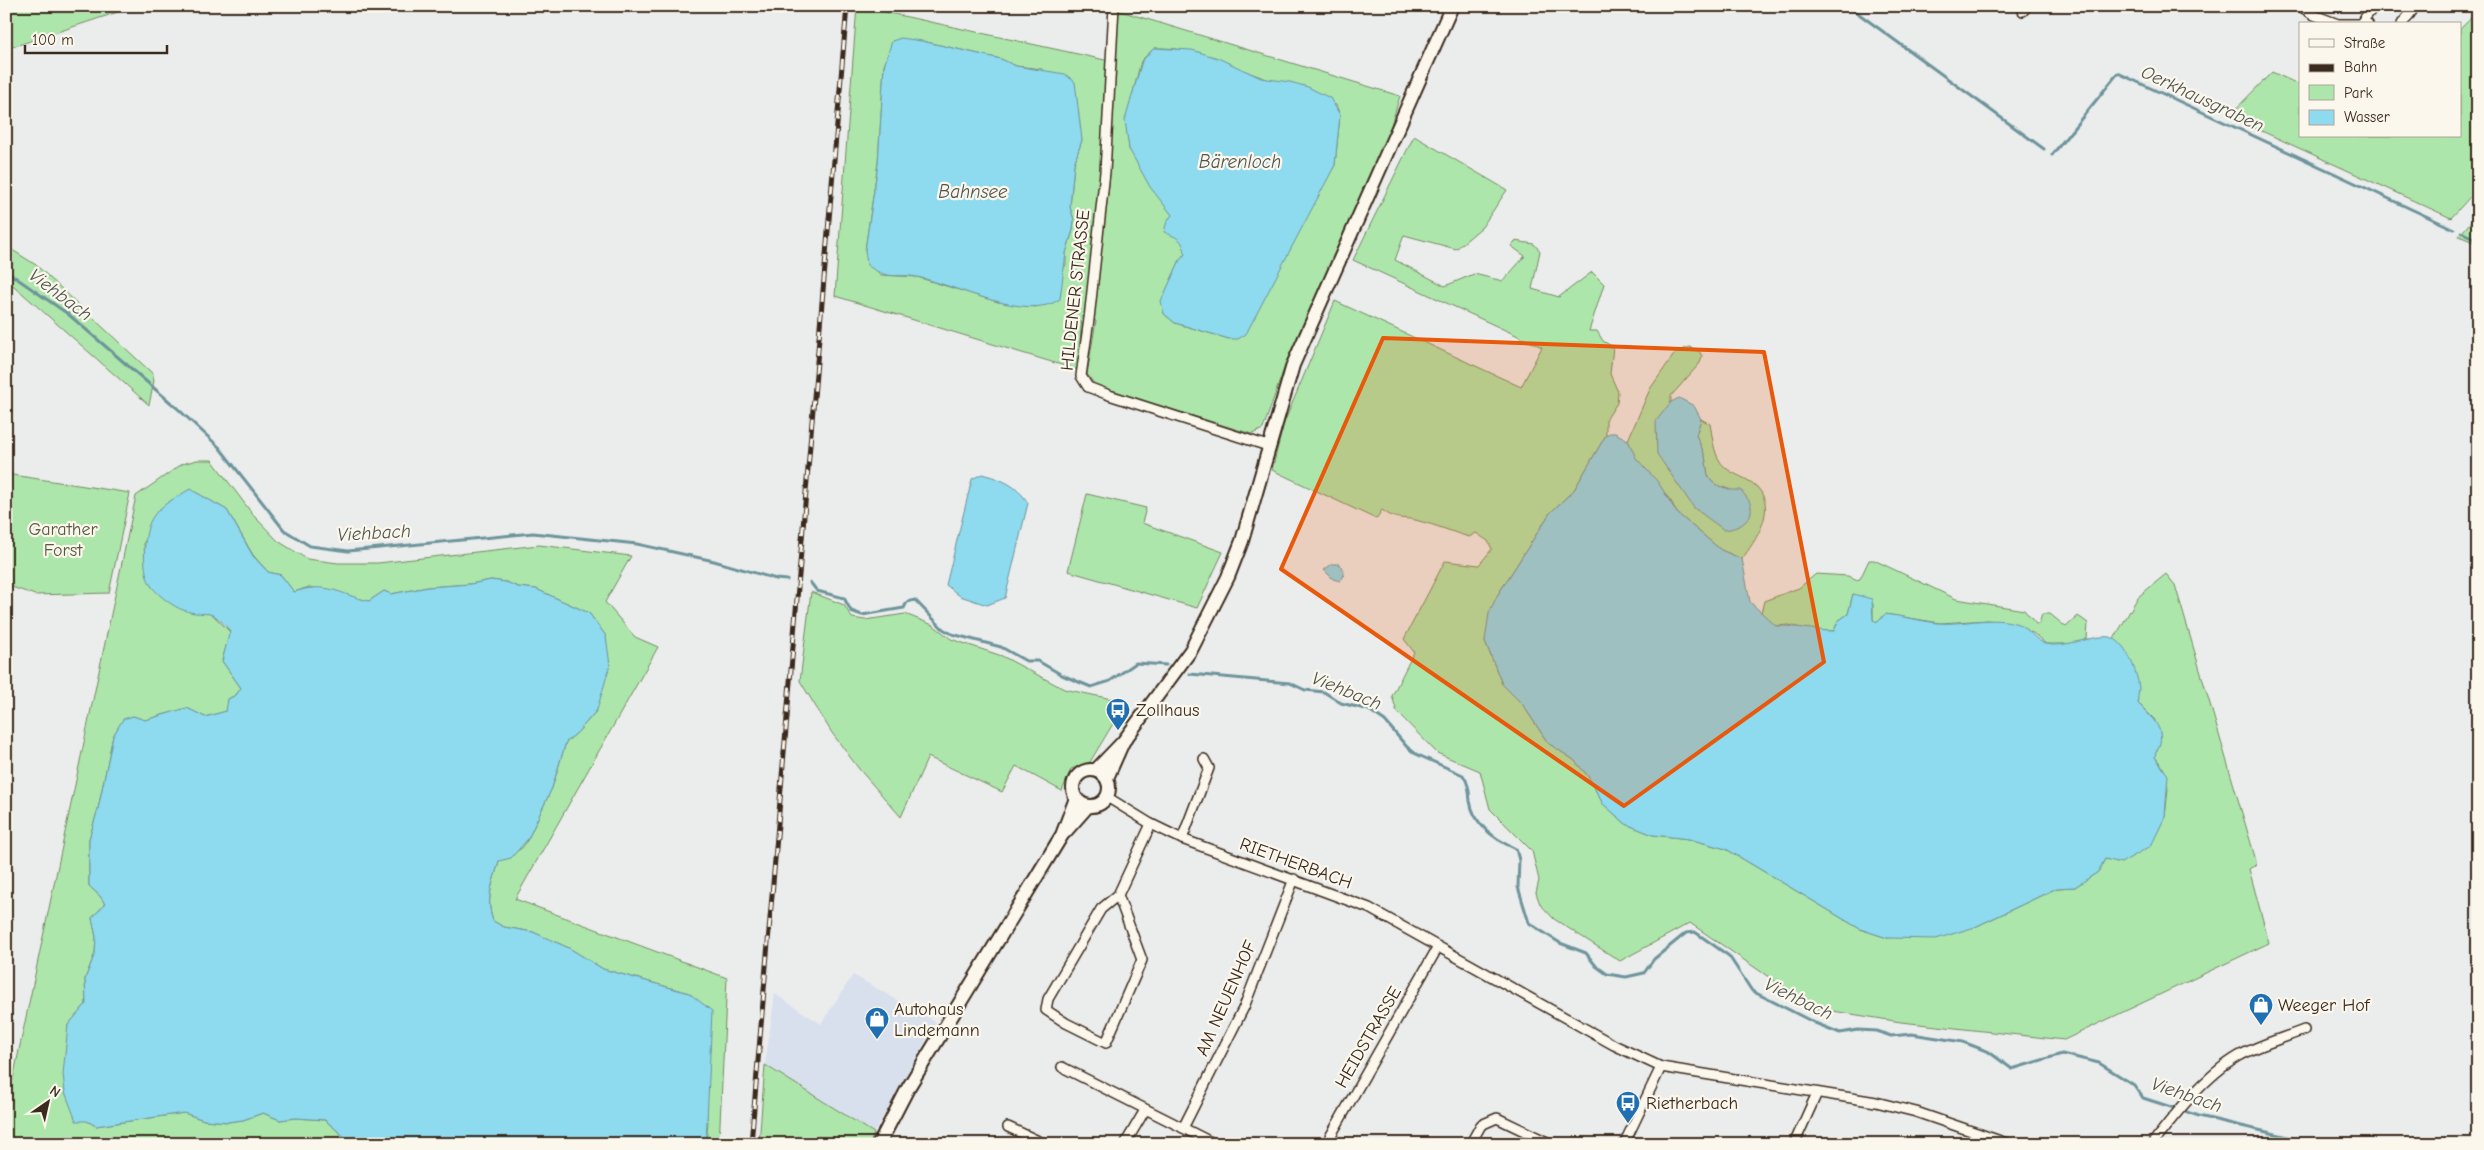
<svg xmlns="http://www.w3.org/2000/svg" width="2484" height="1150" font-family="'Comic Neue',sans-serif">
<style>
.built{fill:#d8dfed}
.green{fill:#ade6aa;stroke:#748864;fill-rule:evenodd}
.water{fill:#8edaee;stroke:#6d949b}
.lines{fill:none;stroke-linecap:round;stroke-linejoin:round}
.stream{stroke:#6d949b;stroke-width:3}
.minor-casing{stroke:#3b2a1e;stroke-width:12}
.secondary-casing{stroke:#3b2a1e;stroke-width:16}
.minor{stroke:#fbf7ec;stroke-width:9}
.secondary{stroke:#fbf7ec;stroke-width:12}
.rail-casing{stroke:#3b2a1e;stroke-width:5}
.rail{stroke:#fbf7ec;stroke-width:3;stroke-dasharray:9;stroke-linecap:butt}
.marked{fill:#e8590c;fill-opacity:0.2;stroke:#e8590c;stroke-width:4;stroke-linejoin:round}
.labels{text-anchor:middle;stroke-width:4.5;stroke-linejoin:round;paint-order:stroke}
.street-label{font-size:18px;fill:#3b2a1e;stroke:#fbf7ec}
.park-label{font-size:18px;fill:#585941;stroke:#fbf7ec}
.poi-label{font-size:18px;fill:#3b2a1e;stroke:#fbf7ec;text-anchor:start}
.water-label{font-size:19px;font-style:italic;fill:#505652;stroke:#fbf7ec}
</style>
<rect width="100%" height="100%" fill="#ebecec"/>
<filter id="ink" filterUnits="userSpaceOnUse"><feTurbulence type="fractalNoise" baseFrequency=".02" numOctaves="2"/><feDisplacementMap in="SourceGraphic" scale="10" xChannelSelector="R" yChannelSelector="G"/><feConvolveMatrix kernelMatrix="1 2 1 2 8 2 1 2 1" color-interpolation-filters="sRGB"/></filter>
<g filter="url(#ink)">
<!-- built -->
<polygon class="built" points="853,975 936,1022 874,1133 765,1065 775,994 821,1024"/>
<!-- green -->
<g class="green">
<polygon points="6,6 136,6 6,49"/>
<path d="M857 6 1105 60H1113L1117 10 1400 96 1388 135 1287 360 1263 429 1252 434 1235 429 1095 385 1087 374 1096 321 1082 316 1078 370 835 296ZM922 41 1001 59 1016 66 1042 69 1082 140 1074 164 1070 207 1074 220 1073 230 1066 253V265L1036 307 998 302 917 277 880 275 865 250 878 163 884 66 889 51ZM1154 48C1199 47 1221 63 1261 77 1286 86 1311 95 1336 105L1340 115 1335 165 1229 339 1175 323 1164 314 1167 289 1180 260 1185 254 1184 244 1177 236 1171 235 1167 221 1172 215 1129 149 1126 120 1141 61Z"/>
<polygon points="2478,11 2478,188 2451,218 2229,116 2272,72 2300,85 2300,136 2460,136 2460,28"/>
<path d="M1414 136 1507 190 1482 227 1456 249 1404 235 1395 260 1445 286 1474 274 1503 281 1525 256 1511 246 1515 241 1534 244 1540 251 1532 289 1559 297 1592 272 1604 284 1589 331H1597L1603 341 1613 347 1610 374 1618 392 1617 403 1606 420V435L1574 490 1550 513 1497 596 1485 641 1502 684 1523 705 1548 743 1574 760 1588 776 1603 804 1626 824 1653 835 1689 839 1726 849 1860 929 1887 938 1975 927 2057 888 2075 887 2098 872 2105 859H2112L2165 817 2168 789 2163 767 2155 757V720L2138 703 2123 648 2114 639 2138 597 2166 574 2175 585 2257 864 2249 869 2269 943 2064 1040 1901 1022 1814 1008 1690 923 1620 961 1554 919 1540 904 1536 893 1539 880 1532 851 1490 809 1480 771 1437 753 1397 712 1392 696 1414 652 1404 639 1445 561 1479 565 1492 549 1488 541 1476 533 1469 537C1452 532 1436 525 1419 521 1402 516 1398 522 1382 510L1376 519 1272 470 1284 423 1335 301 1521 387 1542 347 1353 260Z"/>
<polygon points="2478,213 2478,244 2459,236"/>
<polygon points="6,246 36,265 152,373 154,381 149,405 14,286 6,283"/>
<path d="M1689 347 1699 351 1702 356 1700 363 1671 396V402L1669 406 1694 508 1731 490 1716 485 1708 476 1705 456 1696 435 1701 419 1710 424C1712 434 1713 448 1718 458 1726 475 1745 475 1757 487 1778 509 1755 541 1742 559L1721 550 1677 513 1671 501 1635 458 1628 440 1650 389 1675 353Z"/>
<path d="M197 460H212L254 516 278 541 307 559 338 563H378L539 545 631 556 605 602 635 637 658 647 515 899 727 978 719 1144H706L708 1122 689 993 603 969 569 948 533 932 504 927 493 921C485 898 493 884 499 861L522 848 528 839 552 788 566 742 577 733 597 710 606 636 589 613 536 589 518 587 506 582 491 580 470 584 428 587 391 594 384 591 369 601 309 587 294 592 281 575 268 572 253 555 227 510 190 489 144 542 145 563 151 586 198 612 212 614 230 632 222 661 241 688 236 695 228 699 227 711 205 717 187 708 145 720 133 716 123 720 113 736 98 809 89 839V886L100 896 105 904 92 918 96 937 95 953 85 979 86 1004 68 1025 65 1092 70 1103 87 1121 96 1126 184 1113 204 1120 228 1122 243 1120 263 1113 280 1120 296 1118 325 1120 348 1140 361 1144H6V1112L136 496 182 464Z"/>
<polygon points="6,474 130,493 109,593 35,595 6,585"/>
<polygon points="1087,494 1146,508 1142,523 1223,552 1197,608 1068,571"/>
<polygon points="1869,560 1874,560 1956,599 2024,610 2036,624 2039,624 2042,614 2050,614 2066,627 2078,616 2088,623 2087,639 2073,644 2046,644 2033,633 1988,620 1940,623 1885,614 1879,622 1873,621 1873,604 1853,594 1848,614 1838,621 1834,631 1813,631 1789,625 1776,626 1761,613 1764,601 1799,588 1816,574 1848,576 1855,580 1860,579"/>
<polygon points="811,592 844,605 852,618 865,620 905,614 933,625 951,639 1002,656 1064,689 1126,702 1090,762 1071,769 1062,791 1016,766 1002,792 928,757 901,817 859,769 832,733 800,681"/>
<polygon points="765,1065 874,1133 870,1144 759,1144"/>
</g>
<!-- water -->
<g class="water">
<path d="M901 38 922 41 1001 59 1016 66 1065 74 1075 82 1082 140 1074 164 1070 207 1074 220 1073 230 1066 253 1060 299C1028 323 953 284 917 277 894 273 889 281 867 265L865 250 878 163 884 66 892 41Z"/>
<path d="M1154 48 1192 50 1218 58 1261 78 1290 82 1308 87 1330 98 1340 115 1335 165 1246 334 1238 339H1229L1175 323 1164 314 1161 301 1180 260 1185 254C1183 238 1177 238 1164 232L1167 221 1172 215 1150 187 1129 149 1125 120 1142 61Z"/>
<path d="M1679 398 1694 406 1701 419 1696 435 1705 456 1708 476 1716 485 1731 490H1741C1744 495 1751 501 1751 507 1753 522 1736 529 1724 530L1694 508 1657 454 1656 421 1671 402Z"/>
<path d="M1610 433H1615L1628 440 1636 458 1658 482 1677 513 1721 550 1742 559 1750 602 1776 626C1795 625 1814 631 1834 631L1838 621 1848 614 1853 594 1872 599 1873 620 1878 622 1885 614C1903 616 1920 621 1938 623 1964 625 1992 615 2018 624 2029 628 2035 641 2046 644 2065 649 2100 632 2113 638 2128 646 2137 672 2139 688 2139 693 2137 698 2138 703 2148 715 2164 725 2160 743 2159 749 2155 751 2155 757L2168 775 2165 817 2151 846 2121 863 2105 859 2098 872 2075 887 2057 888 1975 927 1936 939 1887 938 1860 929 1726 849 1689 839 1653 835 1626 824 1603 804 1588 776 1574 760 1548 743 1523 705 1502 684 1485 641 1489 613 1497 596 1550 513 1574 490 1606 435Z"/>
<path d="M982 474C1001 479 1017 485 1028 503L1005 598 987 605 960 596 946 585 972 479Z"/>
<path d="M190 489 227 510 253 556 268 572 281 575 294 592C328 581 338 594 369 601L384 591 391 594 428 587 470 584 491 580 506 582 518 587 536 589 589 613 606 636 610 665 597 710 577 733 566 742 552 788 528 839 511 858 499 861C493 884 485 898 493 921L504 927 533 932 569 948 603 969 689 993 712 1011 706 1144H361L348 1140 325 1120 296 1118 280 1120 263 1113 243 1120 228 1122 204 1120 184 1113 96 1126 87 1121H76L65 1092 63 1074 68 1025 86 1004 85 979 95 953 96 937 92 918 105 904 100 896 89 886V839L98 809 113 736 123 719 133 716 145 720 187 708 205 717 226 711 228 699 236 695 241 688 222 661 230 631C208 604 209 619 183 610 174 607 159 596 152 587 141 573 143 535 151 520 158 506 177 497 190 489Z"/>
<path d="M1332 564H1339C1344 569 1346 576 1340 581L1333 579 1324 570Z"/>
</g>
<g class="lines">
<!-- stream -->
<g class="stream">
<polyline points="1848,6 2044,149"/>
<polyline points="2052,155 2118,73 2454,229"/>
<polyline points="2461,232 2478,240"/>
<polyline points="6,271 68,314 177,408 219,447 284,530 310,546 348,551 533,533 637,544 714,561 776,579 787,580"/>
<polyline points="810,582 817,591 844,598 851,611 862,615 904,608 907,602 915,600 943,629 952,634 1001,647 1026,661 1038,661 1062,675 1091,687 1110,681 1136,663 1166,665"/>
<path d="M1190 674 1290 683 1305 690 1324 692 1341 703 1369 710 1385 721 1407 747 1416 754 1463 775C1469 784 1469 791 1470 801 1474 826 1496 840 1516 849L1519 860 1518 887 1529 923 1560 943 1586 953 1596 966 1607 974 1626 977 1644 973 1654 959 1686 933 1695 932 1729 956 1752 991 1815 1023 1840 1033 1858 1030 1877 1031 1891 1036 1912 1034 1963 1042 1989 1052 2012 1069 2062 1054 2099 1063 2134 1085 2143 1098 2199 1116 2318 1144"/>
</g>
<defs>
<g id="minor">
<polyline points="1114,6 1105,172 1089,319 1081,376 1088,387 1109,395 1268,446"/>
<polyline points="2300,6 2314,15 2338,24 2368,24"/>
<polyline points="2023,11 2027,6"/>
<polyline points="2361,23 2374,6"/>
<polyline points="2402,24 2412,11 2405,6"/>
<polyline points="1107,797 1151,824 1182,839 1369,908 1614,1045 1661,1067 1876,1102 1916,1112 2009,1144"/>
<polyline points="1182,839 1209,768 1204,759"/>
<polyline points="1118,895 1142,960 1106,1043 1066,1023 1046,1010 1048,999 1101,909 1118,895 1151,824"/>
<polyline points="1062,1067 1215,1144"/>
<polyline points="1008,1127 1045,1144"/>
<polyline points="1183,1128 1244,1007 1294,879"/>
<polyline points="1471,1143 1481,1125 1497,1118 1551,1144"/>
<polyline points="1125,1144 1145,1110"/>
<polyline points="1326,1144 1438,947"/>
<polyline points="1624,1144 1661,1067"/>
<polyline points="1794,1144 1817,1093"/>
<path d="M2152 1144C2175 1114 2206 1075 2239 1056 2259 1045 2283 1038 2304 1030"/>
</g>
<g id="secondary">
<circle cx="1091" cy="788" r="18"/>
<polyline points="1096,770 1123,742 1191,650 1228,577 1242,541 1293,365 1452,6"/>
<polyline points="1107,778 1122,744"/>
<polyline points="1065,832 1088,806"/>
<polyline points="879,1144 908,1088 1062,835 1076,798"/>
</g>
</defs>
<!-- minor casing -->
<use href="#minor" class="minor-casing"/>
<!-- secondary casing -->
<use href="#secondary" class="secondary-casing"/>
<!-- minor -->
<use href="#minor" class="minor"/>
<!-- secondary -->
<use href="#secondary" class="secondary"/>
<defs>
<polyline id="rail" points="751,1144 847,6"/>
</defs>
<!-- rail casing -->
<use href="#rail" class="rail-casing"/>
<!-- rail -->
<use href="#rail" class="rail"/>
</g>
</g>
<!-- marked area -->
<path class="marked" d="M1383 338 1764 352 1824 662 1624 806 1281 569Z"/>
<!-- icons -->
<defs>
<symbol id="bus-pin" viewBox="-11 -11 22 30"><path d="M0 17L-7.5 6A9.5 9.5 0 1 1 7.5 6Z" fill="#1f6fb2" stroke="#fbf7ec"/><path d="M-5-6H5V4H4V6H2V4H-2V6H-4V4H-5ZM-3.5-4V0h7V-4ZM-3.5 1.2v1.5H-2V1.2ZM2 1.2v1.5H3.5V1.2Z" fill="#fff"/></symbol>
<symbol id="shop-pin" viewBox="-11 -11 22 30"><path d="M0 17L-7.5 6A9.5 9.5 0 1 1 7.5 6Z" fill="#1f6fb2" stroke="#fbf7ec"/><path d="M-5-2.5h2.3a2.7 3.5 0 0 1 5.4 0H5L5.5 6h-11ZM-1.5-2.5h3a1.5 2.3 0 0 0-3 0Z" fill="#fff"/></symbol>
</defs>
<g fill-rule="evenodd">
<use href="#bus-pin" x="1104" y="696" width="28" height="38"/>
<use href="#shop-pin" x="2247" y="991" width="28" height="38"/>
<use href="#shop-pin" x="863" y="1005" width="28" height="38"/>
<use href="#bus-pin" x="1614" y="1089" width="28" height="38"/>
</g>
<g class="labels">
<!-- street labels -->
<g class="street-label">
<text transform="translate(1075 290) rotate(-84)" y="6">HILDENER STRASSE</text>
<text transform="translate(1296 863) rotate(20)" y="6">RIETHERBACH</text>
<text transform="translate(1226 998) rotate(-66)" y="6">AM NEUENHOF</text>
<text transform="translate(1368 1037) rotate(-60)" y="6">HEIDSTRASSE</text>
</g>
<!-- park labels -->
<g class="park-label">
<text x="63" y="535">Garather<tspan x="63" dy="21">Forst</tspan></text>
</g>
<!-- poi labels -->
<g class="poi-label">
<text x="1136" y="716">Zollhaus</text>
<text x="2278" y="1011">Weeger Hof</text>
<text x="894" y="1015">Autohaus<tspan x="894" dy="21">Lindemann</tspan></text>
<text x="1646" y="1109">Rietherbach</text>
</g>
<!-- water labels -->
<g class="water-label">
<text transform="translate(2203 98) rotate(25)" y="7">Oerkhausgraben</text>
<text x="1240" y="168">Bärenloch</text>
<text x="973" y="198">Bahnsee</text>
<text transform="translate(61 294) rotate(37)" y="7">Viehbach</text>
<text transform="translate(374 532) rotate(-3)" y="7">Viehbach</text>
<text transform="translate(1347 690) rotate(22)" y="7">Viehbach</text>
<text transform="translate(1799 998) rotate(26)" y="7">Viehbach</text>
<text transform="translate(2187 1094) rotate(19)" y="7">Viehbach</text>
</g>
</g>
<!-- margin -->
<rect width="2484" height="1150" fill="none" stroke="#fbf7ec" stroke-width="25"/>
<rect x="12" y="12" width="2459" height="1125" fill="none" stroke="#3b2a1e" stroke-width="2" filter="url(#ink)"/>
<!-- legend -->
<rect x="2299" y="22" width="162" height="115" fill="#fbf7ec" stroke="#aea59a"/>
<rect x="2309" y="39" width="25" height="8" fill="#fbf7ec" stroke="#aea59a"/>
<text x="2344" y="48" font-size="15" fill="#3b2a1e">Straße</text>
<rect x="2309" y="64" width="25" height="8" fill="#3b2a1e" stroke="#aea59a"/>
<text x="2344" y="72" font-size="15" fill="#3b2a1e">Bahn</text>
<rect x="2309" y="85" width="25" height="15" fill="#ade6aa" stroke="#aea59a"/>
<text x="2344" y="98" font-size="15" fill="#3b2a1e">Park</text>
<rect x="2309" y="110" width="25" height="15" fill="#8edaee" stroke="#aea59a"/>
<text x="2344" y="122" font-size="15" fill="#3b2a1e">Wasser</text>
<!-- north arrow -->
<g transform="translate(48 1102) rotate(34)" stroke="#fbf7ec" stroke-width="4" paint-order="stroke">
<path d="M0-4L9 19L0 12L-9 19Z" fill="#3b2a1e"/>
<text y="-8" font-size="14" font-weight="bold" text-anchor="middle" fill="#3b2a1e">N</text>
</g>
<!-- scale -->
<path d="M25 45v8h142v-8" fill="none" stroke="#3b2a1e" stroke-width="2.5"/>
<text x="32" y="45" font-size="15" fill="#3b2a1e" stroke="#fbf7ec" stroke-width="4" paint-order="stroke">100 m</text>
</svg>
